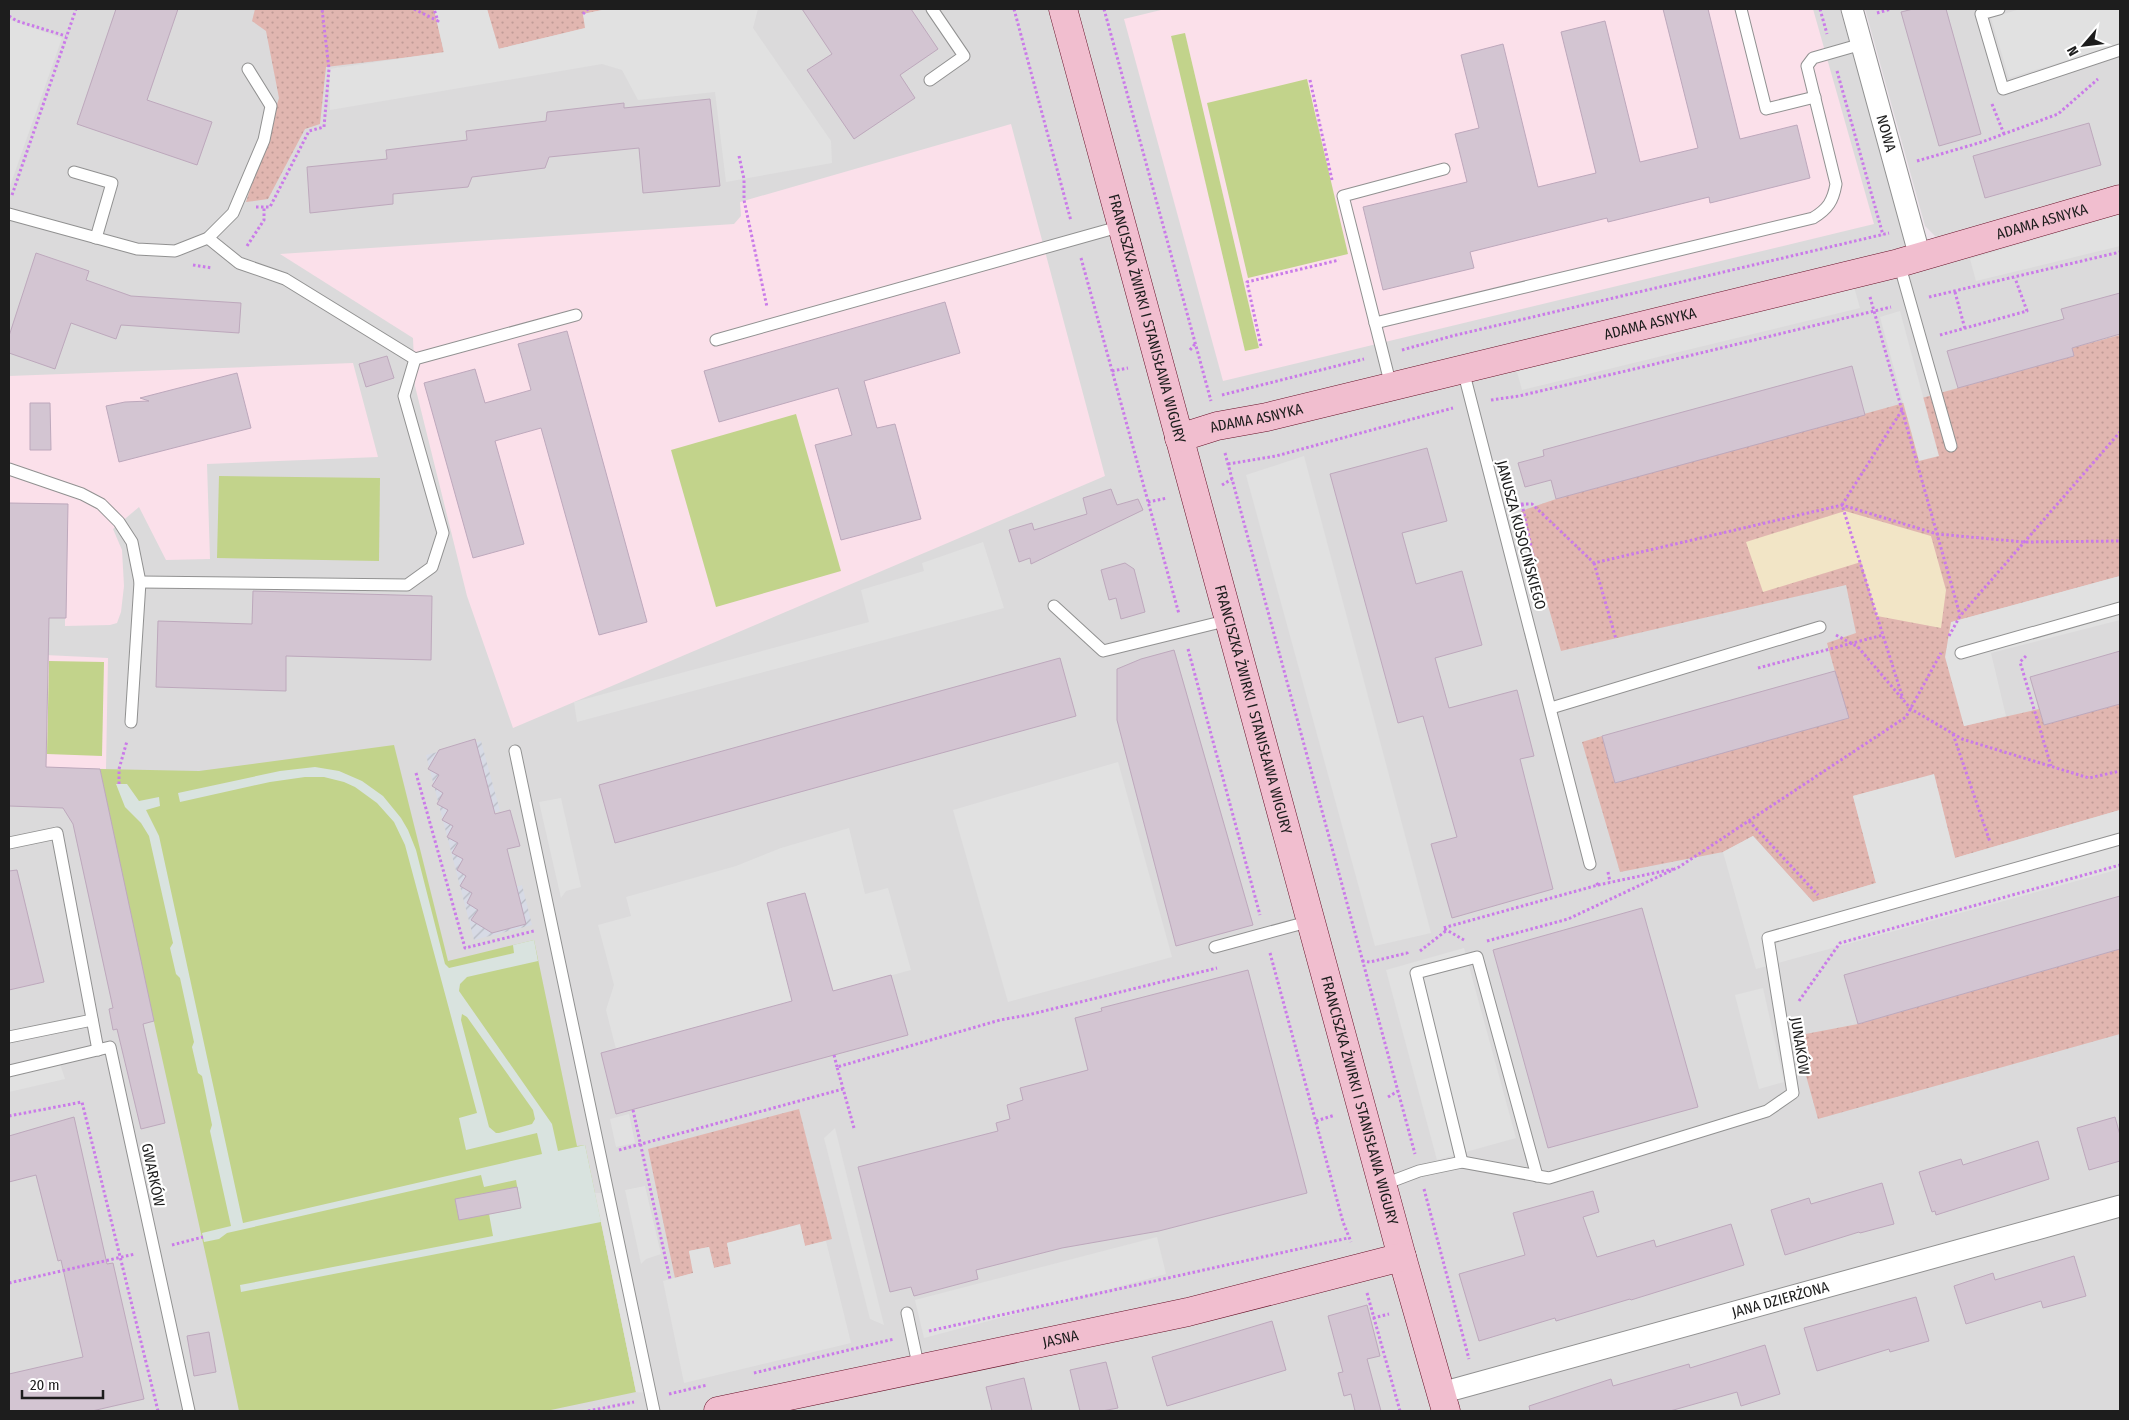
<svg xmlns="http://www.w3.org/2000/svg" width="2129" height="1420" font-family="'Fira Sans Condensed',sans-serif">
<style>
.residential{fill:#dbdadb}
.industrial{fill:url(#industrial-furrows)}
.education{fill:#fbe0ea}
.grass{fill:url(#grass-dots)}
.park{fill:#f2e5c6}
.pitch{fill:#c2d38b}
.parking{fill:#e1e1e1}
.plaza{fill:#d9e3df;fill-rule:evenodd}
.building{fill:#d3c5d2;stroke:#bda8bc}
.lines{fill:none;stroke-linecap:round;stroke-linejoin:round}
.lane-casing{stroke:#919191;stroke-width:13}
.street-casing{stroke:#919191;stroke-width:23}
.secondary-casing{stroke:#671229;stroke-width:29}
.path{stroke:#ca7ae9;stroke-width:3;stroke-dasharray:2.5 2.5;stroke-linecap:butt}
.lane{stroke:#fff;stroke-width:11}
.street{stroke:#fff;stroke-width:21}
.secondary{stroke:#f1becf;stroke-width:28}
.labels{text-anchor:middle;stroke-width:4.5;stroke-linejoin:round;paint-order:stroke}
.street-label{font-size:15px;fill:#1d1d1d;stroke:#fff}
</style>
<defs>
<pattern id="industrial-furrows" width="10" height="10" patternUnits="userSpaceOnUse" patternTransform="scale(1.25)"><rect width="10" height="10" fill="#d7dae5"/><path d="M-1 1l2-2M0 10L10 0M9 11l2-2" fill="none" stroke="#b8bbc4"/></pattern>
<pattern id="grass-dots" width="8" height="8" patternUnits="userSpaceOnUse" patternTransform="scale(1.25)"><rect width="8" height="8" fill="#e1b6b0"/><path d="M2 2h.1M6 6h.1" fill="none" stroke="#c19c97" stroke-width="1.8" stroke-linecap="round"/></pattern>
</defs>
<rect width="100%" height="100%" fill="#ede4eb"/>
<!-- residential -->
<g class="residential">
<polygon points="9,9 1840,9 1914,268 2120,210 2120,1411 9,1411"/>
<polygon points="1865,9 2120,9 2120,190 1937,238 1925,226"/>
</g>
<!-- industrial -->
<polygon class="industrial" points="481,741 500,811 475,817 495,893 522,885 532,925 474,940 426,755"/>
<!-- education -->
<g class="education">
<polygon points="1165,9 1813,9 1874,224 1223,381 1124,19"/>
<polygon points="1011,124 1105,476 513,728 467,596 415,386 413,338 280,254 734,224 741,216 740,202"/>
<polygon points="353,363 378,457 207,464 210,559 166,560 139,507 113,529 122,550 124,586 121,612 117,623 110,625 65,626 65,618 25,617 24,654 108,658 106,769 9,766 9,376"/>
</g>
<!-- grass -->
<g class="grass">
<polygon points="255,9 434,9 444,53 326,67 320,124 305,129 268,199 246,202 279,98 266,31 252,21"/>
<polygon points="487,9 607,9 583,14 586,28 498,49"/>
<polygon points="2120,335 2120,576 1952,622 1964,726 2039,709 2044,725 2120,704 2120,810 1955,858 1934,775 1853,796 1876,883 1813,902 1753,836 1723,852 1620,872 1582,742 1602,736 1615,783 1848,718 1827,643 1856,633 1846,585 1561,651 1521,511 1556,499 2074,356 2072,348"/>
<polygon points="2120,949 2120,1034 1818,1119 1795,1036 1858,1024"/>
<polygon points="799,1109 832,1239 805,1246 800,1225 727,1243 731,1264 714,1268 709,1247 689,1251 694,1273 675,1278 648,1149"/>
</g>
<!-- park -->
<polygon class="park" points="1845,511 1931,536 1946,590 1941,628 1877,616 1861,562 1763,592 1746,542"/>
<!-- pitch -->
<g class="pitch">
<polygon points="1185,33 1259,348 1245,351 1171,36"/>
<polygon points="1307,79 1348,254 1248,278 1207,103"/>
<polygon points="796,414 841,571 716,607 671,450"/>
<polygon points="219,476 380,478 379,561 217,558"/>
<polygon points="49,661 104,662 102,756 47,754"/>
<path d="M394 745 448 961 534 940 577 1146 585 1145 636 1392 546 1411H239C195 1197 143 983 100 769L199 771Z"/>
</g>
<!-- parking -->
<g class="parking">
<polygon points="434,9 487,9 499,49 585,28 583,14 607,9 758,9 753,28 831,141 832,163 726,182 715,92 638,100 622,70 602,64 330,110 329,69 444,52"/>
<polygon points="2020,9 2120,9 2120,44 2009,78 1991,18"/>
<polygon points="10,20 62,38 9,189 9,22"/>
<polygon points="2120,214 2120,246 1976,281 1970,259"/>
<polygon points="1854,287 1860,308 1522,390 1516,368"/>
<polygon points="1900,311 1939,456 1919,461 1880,317"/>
<polygon points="1304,456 1431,933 1375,946 1246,475"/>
<polygon points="983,542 1004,608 577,722 574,702 869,622 861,590 924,571 922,563"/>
<polygon points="2120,576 2120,620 1991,653 2006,716 1964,726 1945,657 1951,622"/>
<polygon points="1118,762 1172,957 1008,1002 953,810"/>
<polygon points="1934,774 1955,858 2120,810 2120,869 1756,969 1723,852 1753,836 1813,902 1876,883 1853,796"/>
<polygon points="561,798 581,887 566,891 561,898 539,802"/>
<polygon points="849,828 865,894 888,888 911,970 833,991 804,893 767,904 792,1001 616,1049 606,1010 614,985 598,925 631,916 626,897 736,866 781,848"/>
<polygon points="1464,948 1516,1138 1437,1160 1386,970"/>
<polygon points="1763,988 1784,1082 1759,1089 1735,995"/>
<polygon points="59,1061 65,1079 9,1092 9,1073"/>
<polygon points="629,1114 635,1143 616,1147 610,1119"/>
<polygon points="835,1128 884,1325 870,1319 824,1138"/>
<polygon points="645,1186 661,1254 646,1259 641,1264 625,1190"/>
<polygon points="595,1193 604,1193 646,1393 636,1392"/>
<polygon points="800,1224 805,1246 826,1241 851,1343 684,1383 663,1281 693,1273 689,1251 709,1247 714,1268 731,1264 727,1243"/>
<polygon points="1157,1237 1166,1274 924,1338 915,1300"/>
</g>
<!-- plaza -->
<path class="plaza" d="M315 767 339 771 362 781 383 796 401 818 408 830 416 850 445 964 449 968 514 953 513 945 534 940 538 961 467 977 460 984 459 991 552 1124 558 1151 585 1145 601 1222 241 1292 240 1285 493 1236 489 1214 521 1208 516 1180 484 1187 481 1175 227 1233 219 1239 204 1242 202 1233 231 1226 210 1131 212 1125 202 1076 198 1073 192 1047 194 1042 180 978 176 974 170 948 173 943 149 836 141 823 125 807 116 784H127L139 801 159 797 160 806 146 810 159 836 243 1223 542 1154 537 1133 466 1150 459 1118 477 1113 405 845 394 822 377 803 355 787 344 782 324 777H305L270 782 180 802 178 793 280 771ZM462 1014 467 1017 533 1110 535 1119 532 1124 499 1133H496L489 1127 461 1020Z"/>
<!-- building -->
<g class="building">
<polygon points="116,9 178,9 147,100 212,122 197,165 77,124"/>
<polygon points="802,9 911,9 938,49 900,75 915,98 854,139 807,70 832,54"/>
<polygon points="1663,9 1708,9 1740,139 1797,125 1810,178 1710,203 1709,197 1608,222 1607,218 1470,252 1474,268 1383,290 1363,207 1467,182 1455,134 1479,128 1461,55 1503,44 1538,187 1596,173 1561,32 1605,21 1640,162 1698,148"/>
<polygon points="1913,9 1946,9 1981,134 1939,146 1901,12"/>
<polygon points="710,99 720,186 643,193 639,148 549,157 545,168 472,177 468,187 393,194 393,204 310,213 307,167 387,159 386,150 467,140 466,131 546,121 547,112 624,103 624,108"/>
<polygon points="2089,123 2101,165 1985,198 1973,156"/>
<polygon points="36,253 89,271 86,280 131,296 241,303 239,333 121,325 116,339 71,323 55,369 9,353 9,336"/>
<polygon points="2120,293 2120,334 2072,348 2074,356 1958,388 1947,351 2064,319 2061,309"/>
<polygon points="945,302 960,353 864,381 877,428 895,424 921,519 841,540 815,445 852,435 838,388 719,422 704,371"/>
<polygon points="567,331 647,622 599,635 541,428 495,441 524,544 473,558 424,383 475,369 485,403 531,390 518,344"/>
<polygon points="387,356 394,378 366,387 359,364"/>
<polygon points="1852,366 1865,415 1556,499 1551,480 1525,487 1518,463 1544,456 1543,450"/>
<polygon points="237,373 251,428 119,462 106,406 125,402 149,401 140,398"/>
<polygon points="30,403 50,403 51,450 30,450"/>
<polygon points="1427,448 1447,521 1402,533 1416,584 1462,571 1482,645 1435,658 1449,708 1517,690 1534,756 1520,759 1553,889 1452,918 1431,844 1457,837 1423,716 1398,723 1330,474"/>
<polygon points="1111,489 1117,505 1138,499 1143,510 1031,564 1030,558 1019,562 1009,530 1032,523 1034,530 1087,514 1083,498"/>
<polygon points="9,503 68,504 66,618 49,618 46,767 100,769 154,1021 143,1024 165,1123 141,1129 117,1029 113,1030 109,1009 113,1008 73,824 63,808 9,806"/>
<polygon points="1125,563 1134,569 1145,612 1121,619 1116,598 1109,600 1101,570"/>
<polygon points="253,591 432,596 431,660 286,656 286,691 156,687 158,621 252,624"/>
<polygon points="1174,650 1253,925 1176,946 1117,720 1117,669 1141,659"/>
<polygon points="2120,651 2120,704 2044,725 2030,677"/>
<polygon points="1060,658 1076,716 615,843 599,785"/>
<polygon points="1835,671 1849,718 1615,783 1602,736"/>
<polygon points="475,739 495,814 510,810 520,846 507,849 526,924 492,933 471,920 478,910 467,903 472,893 460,886 466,876 457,870 463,859 452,853 458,843 447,837 453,826 442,820 448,810 437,804 443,793 432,786 439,775 428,769 439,750"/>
<polygon points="17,870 44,982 9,990 9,871"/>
<polygon points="805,893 833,991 891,975 908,1035 616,1114 601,1053 792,1001 767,903"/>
<polygon points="2120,896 2120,949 1858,1024 1844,975"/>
<polygon points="1642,908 1698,1107 1548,1148 1493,950"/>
<polygon points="1248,970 1307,1193 1159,1231 1062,1248 976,1270 978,1279 914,1296 911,1287 890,1292 858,1167 998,1131 996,1123 1010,1119 1007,1105 1023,1100 1020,1088 1088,1070 1075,1018 1102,1011 1101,1008"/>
<polygon points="74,1117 107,1264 113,1263 144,1399 92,1411 9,1411 9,1374 83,1357 61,1260 58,1261 36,1175 9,1182 9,1136"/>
<polygon points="2115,1117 2120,1135 2120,1161 2089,1170 2077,1128"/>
<polygon points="2038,1141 2049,1179 1936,1215 1935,1211 1932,1212 1919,1172 1961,1159 1963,1165"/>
<polygon points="1882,1183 1894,1224 1860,1233 1859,1232 1785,1255 1771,1210 1809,1198 1811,1204"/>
<polygon points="517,1187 521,1208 459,1220 455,1199"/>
<polygon points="1593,1191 1599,1212 1583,1217 1597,1257 1654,1240 1656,1247 1731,1224 1744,1265 1631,1300 1630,1299 1556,1321 1555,1318 1479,1341 1459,1274 1525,1255 1513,1213"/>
<polygon points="2074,1256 2086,1296 2043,1308 2041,1301 1966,1324 1954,1286 1993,1273 1995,1280"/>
<polygon points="1916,1297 1929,1341 1890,1352 1889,1349 1817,1371 1804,1328"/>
<polygon points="1367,1305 1380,1356 1367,1359 1381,1411 1355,1411 1351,1394 1344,1396 1338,1373 1343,1372 1328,1316"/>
<polygon points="1272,1321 1286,1370 1167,1406 1152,1357"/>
<polygon points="209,1332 216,1372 194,1376 187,1336"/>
<polygon points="1765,1345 1780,1394 1741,1406 1737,1392 1670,1411 1530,1411 1529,1406 1611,1379 1613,1386 1689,1364 1690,1368"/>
<polygon points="1106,1362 1118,1408 1102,1411 1080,1411 1070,1370"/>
<polygon points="1024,1378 1032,1411 992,1411 986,1387"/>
</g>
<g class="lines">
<defs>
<g id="lane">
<polyline points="1741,9 1766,109 1815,97"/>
<polyline points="1999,9 1981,14 2003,89 2120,50"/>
<polyline points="930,80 964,56 932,9"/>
<polyline points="74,172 112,183 96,238"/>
<polyline points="9,214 137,249 175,251 208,238 233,213 264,140 271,106 248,69"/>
<polyline points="208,238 239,263 285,279 415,359 576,315"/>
<polyline points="1899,263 1951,446"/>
<path d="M1375 323 1813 218C1828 209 1833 201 1836 184L1807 66 1813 58 1862 44"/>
<polyline points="716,340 1122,226"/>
<polyline points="1463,370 1590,864"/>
<polyline points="1391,386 1343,196 1444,169"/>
<polyline points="9,469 82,494 101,504 119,522 132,542 140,582 131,722"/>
<polyline points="140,582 407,585 432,567 443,533 404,396 415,359"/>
<polyline points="1054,606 1103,651 1229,620"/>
<polyline points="1961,653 2120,608"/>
<polyline points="1551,708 1820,627"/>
<polyline points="515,751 654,1411"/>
<polyline points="9,843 57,833 98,1050"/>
<polyline points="1215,947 1311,921"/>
<polyline points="9,1037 92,1020"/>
<polyline points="9,1071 110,1047 189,1411"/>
<polyline points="1462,1162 1416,973 1477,957 1537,1176"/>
<polyline points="1382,1185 1419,1171 1462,1162 1549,1178 1767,1111 1793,1093 1768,938 2120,839"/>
<polyline points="907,1313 919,1369"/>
</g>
<g id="street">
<path id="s1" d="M1852 9 1920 257"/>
<path id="s2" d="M1441 1393 2120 1206"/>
</g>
<g id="secondary">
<path id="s3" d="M1063 9 1402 1257 1446 1411"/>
<path id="s4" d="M1179 438 1217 426 1267 417 1899 263 2120 199"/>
<path id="s5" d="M718 1411 1188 1312 1402 1257"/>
</g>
</defs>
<!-- lane casing -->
<use href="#lane" class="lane-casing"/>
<!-- street casing -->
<use href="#street" class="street-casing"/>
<!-- secondary casing -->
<use href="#secondary" class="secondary-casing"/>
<!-- path -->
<g class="path">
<polyline points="414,9 438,21 434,9"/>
<polyline points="1014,9 1071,221"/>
<polyline points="1104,9 1211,401"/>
<polyline points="1820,9 1827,34"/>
<polyline points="1877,13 1891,9"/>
<polyline points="583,14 588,9"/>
<polyline points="9,16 17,21 66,36"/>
<polyline points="1837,71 1883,235"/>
<polyline points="1310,80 1332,180"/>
<polyline points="1992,104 2004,134"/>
<polyline points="739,156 744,179 744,200 767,307"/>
<polyline points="1917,161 1982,142 2058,114 2098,79"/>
<polyline points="12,195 76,9"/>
<polyline points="256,207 270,207 309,131 324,127 329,69 322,9"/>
<polyline points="247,246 264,220 264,207"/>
<polyline points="1081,258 1179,614"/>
<polyline points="193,265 212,268"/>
<polyline points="1955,292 1965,329"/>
<polyline points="1870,297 1960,615"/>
<polyline points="1929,297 2120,252"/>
<polyline points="1940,335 2027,311 2015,278"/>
<polyline points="1261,346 1247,282 1339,260"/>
<polyline points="1190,350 1195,344"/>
<polyline points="1402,350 1452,336 1889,233"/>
<polyline points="1112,371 1128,368"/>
<polyline points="1222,395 1364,359"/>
<polyline points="1491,400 1519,396 1630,370 1891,307"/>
<polyline points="1902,410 1842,505 1903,699"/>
<polyline points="1225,453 1415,1154"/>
<polyline points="1228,464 1276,456 1453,408"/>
<polyline points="1222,485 1232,479"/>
<polyline points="1148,502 1167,498"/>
<polyline points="1516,504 1532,504 1594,563 1842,505 1937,534 2024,542 2120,541"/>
<polyline points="1522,504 1534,560"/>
<polyline points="1594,563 1616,639"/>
<polyline points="1836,635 1858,647 1911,709 1962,739 2089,778 2120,771"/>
<polyline points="1949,636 1960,616 2120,432"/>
<polyline points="1188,649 1260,915"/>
<polyline points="2026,656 2020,662 2051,766"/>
<polyline points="1758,668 1883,635"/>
<polyline points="1953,734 1990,842"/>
<polyline points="416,773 465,948 534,931"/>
<polyline points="119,784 119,769 127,741"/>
<polyline points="1749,821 1818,895"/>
<polyline points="1608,872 1610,882"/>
<polyline points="1598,885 1673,869"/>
<polyline points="1464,940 1443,928 1598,885 1596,882"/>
<polyline points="1487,941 1568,919 1679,867 1906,717 1941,653"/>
<polyline points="1420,951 1447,930"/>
<polyline points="1270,953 1343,1222 1351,1242"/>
<polyline points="1362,961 1370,962 1407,953 1408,956"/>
<polyline points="1799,1001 1840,943 2120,865"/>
<polyline points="834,1055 837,1067"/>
<polyline points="1388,1097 1398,1091"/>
<polyline points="633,1110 670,1279"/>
<polyline points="9,1116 82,1102 158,1411"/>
<polyline points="1316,1121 1335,1115"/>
<polyline points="854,1128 837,1067 1000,1020 1028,1015 1217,968"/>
<polyline points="619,1150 843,1089"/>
<polyline points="1424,1189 1469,1359"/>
<polyline points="172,1245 203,1237"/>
<polyline points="9,1283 135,1254"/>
<polyline points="1367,1293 1400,1411"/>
<polyline points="1373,1318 1389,1314"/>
<polyline points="929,1331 1348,1238"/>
<polyline points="754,1373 894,1339"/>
<polyline points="669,1394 707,1385"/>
<polyline points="588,1411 634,1402"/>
</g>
<!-- lane -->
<use href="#lane" class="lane"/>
<!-- street -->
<use href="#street" class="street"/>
<!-- secondary -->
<use href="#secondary" class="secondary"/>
</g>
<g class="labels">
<!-- street labels -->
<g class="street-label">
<text dy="5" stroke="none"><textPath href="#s1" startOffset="129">NOWA</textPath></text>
<text dy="5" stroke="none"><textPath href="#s4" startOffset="890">ADAMA ASNYKA</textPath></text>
<text dy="5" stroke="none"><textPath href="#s3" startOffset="321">FRANCISZKA ŻWIRKI I STANISŁAWA WIGURY</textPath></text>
<text dy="5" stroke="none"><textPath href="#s4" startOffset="485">ADAMA ASNYKA</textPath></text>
<text dy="5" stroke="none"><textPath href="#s4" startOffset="80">ADAMA ASNYKA</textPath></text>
<text transform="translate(1521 535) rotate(75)" y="5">JANUSZA KUSOCIŃSKIEGO</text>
<text dy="5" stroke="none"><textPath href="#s3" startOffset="726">FRANCISZKA ŻWIRKI I STANISŁAWA WIGURY</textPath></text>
<text transform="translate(1800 1046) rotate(81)" y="5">JUNAKÓW</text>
<text dy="5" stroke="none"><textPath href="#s3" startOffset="1131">FRANCISZKA ŻWIRKI I STANISŁAWA WIGURY</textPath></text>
<text transform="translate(153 1175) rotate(78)" y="5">GWARKÓW</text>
<text dy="5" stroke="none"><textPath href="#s2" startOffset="352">JANA DZIERŻONA</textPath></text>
<text dy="5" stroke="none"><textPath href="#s5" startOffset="350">JASNA</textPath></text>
</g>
</g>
<!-- border -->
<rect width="2129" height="1420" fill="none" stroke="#1d1d1d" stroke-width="20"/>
<!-- north arrow -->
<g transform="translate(2084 45) rotate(242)" stroke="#ffffff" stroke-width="4" paint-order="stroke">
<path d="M0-4L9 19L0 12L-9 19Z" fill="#1d1d1d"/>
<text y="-8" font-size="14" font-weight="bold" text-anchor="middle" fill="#1d1d1d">N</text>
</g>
<!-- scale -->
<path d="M22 1390v8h81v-8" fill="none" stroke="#1d1d1d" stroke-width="2.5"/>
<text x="30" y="1390" font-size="15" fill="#1d1d1d" stroke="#ffffff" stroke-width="4" paint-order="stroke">20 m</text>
</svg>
